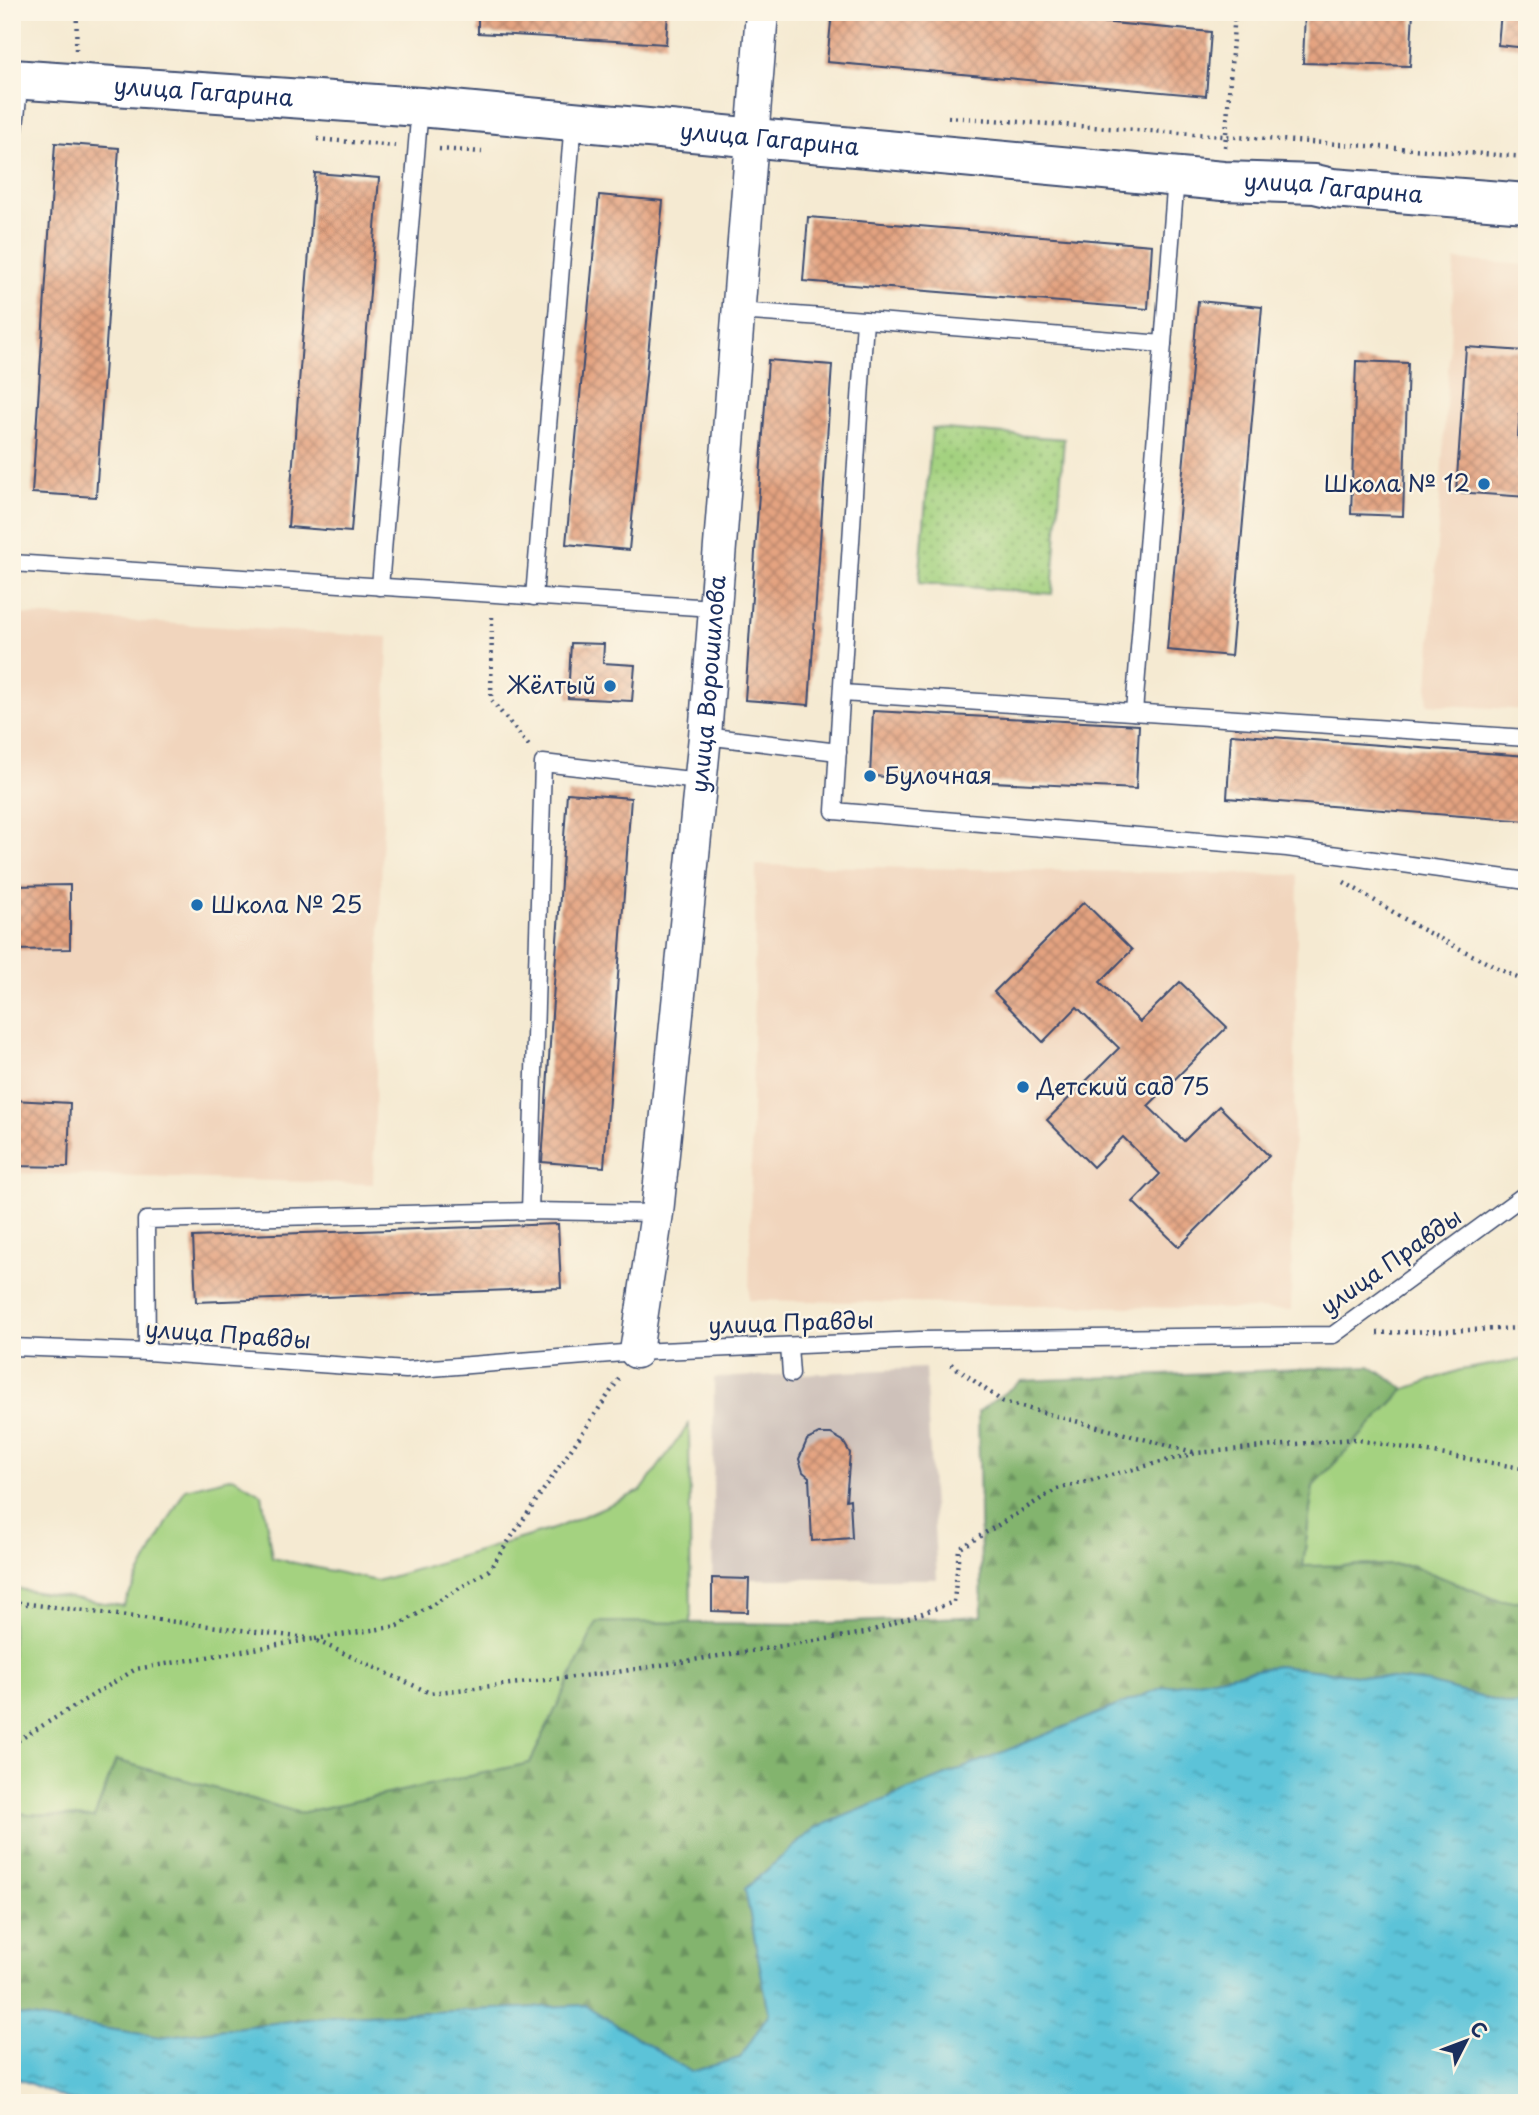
<svg xmlns="http://www.w3.org/2000/svg" width="1539" height="2115" font-family="'Playpen Sans',sans-serif">
<style>
.built{fill:#f1d5bd}
.industrial{fill:#cec1ba}
.grass{fill:#a4d280;stroke:#60806f;stroke-width:2}
.forest{fill:url(#forest-firs);stroke:#4f7266;stroke-width:2}
.park{fill:url(#park-dots);stroke:#60806f;stroke-width:2}
.water{fill:url(#water-ripples);stroke:#3b799b;stroke-width:2}
.building{fill:url(#building-cross-hatch)}
.lines{fill:none;stroke-linecap:round;stroke-linejoin:round}
.lane-casing{stroke:#3c4b6f;stroke-width:19}
.street-casing{stroke:#3c4b6f;stroke-width:35}
.secondary-casing{stroke:#3c4b6f;stroke-width:42}
.path{stroke:#3c4b6f;stroke-width:4.5;stroke-dasharray:2 5;stroke-linecap:butt}
.lane{stroke:#fff;stroke-width:16}
.street{stroke:#fff;stroke-width:32}
.secondary{stroke:#fff;stroke-width:38}
.poi-dot{fill:#1f6fb2;stroke:#fcf5e5;stroke-width:2.5}
.labels{text-anchor:middle;stroke-width:5;stroke-linejoin:round;paint-order:stroke}
.street-label{font-size:23px;fill:#1b2f5e;stroke:#fcf5e5}
.poi-label{font-size:23px;fill:#1b2f5e;stroke:#fcf5e5;text-anchor:start}
</style>
<defs>
<pattern id="forest-firs" width="22" height="20" patternUnits="userSpaceOnUse" patternTransform="scale(1.75)"><rect width="22" height="20" fill="#83b46e"/><path d="M5 1l3.5 6h-7zM16 11l3.5 6h-7z" fill="#6a935e"/></pattern>
<pattern id="park-dots" width="8" height="8" patternUnits="userSpaceOnUse" patternTransform="scale(1.75)"><rect width="8" height="8" fill="#a4d280"/><path d="M2 2h.1M6 6h.1" fill="none" stroke="#85ab6c" stroke-width="1.8" stroke-linecap="round"/></pattern>
<pattern id="water-ripples" width="26" height="14" patternUnits="userSpaceOnUse" patternTransform="scale(1.75)"><rect width="26" height="14" fill="#5bc3d8"/><path d="M2 4q2-2 4 0t4 0M15 11q2-2 4 0t4 0" fill="none" stroke="#4a9fb2"/></pattern>
<pattern id="building-cross-hatch" width="8" height="8" patternUnits="userSpaceOnUse" patternTransform="scale(1.75)"><rect width="8" height="8" fill="#e4a380"/><path d="M0 0l8 8M0 8l8-8" fill="none" stroke="#b8856c"/></pattern>
</defs>
<rect width="100%" height="100%" fill="#fcf5e5"/>
<filter id="ink" filterUnits="userSpaceOnUse"><feTurbulence type="fractalNoise" baseFrequency=".0143" numOctaves="2"/><feDisplacementMap in="SourceGraphic" scale="14" xChannelSelector="R" yChannelSelector="G"/><feConvolveMatrix kernelMatrix="1 2 1 2 8 2 1 2 1" color-interpolation-filters="sRGB"/></filter>
<filter id="wash" filterUnits="userSpaceOnUse"><feTurbulence type="fractalNoise" baseFrequency=".00686" numOctaves="4" result="noise"/><feDisplacementMap in="SourceGraphic" scale="28" xChannelSelector="R" yChannelSelector="G"/><feGaussianBlur stdDeviation="1.57" result="paint"/><feColorMatrix in="noise" values="0 0 0 0 0 0 0 0 0 0 0 0 0 0 0 0 0 1.4 0 .05"/><feComposite in="paint" operator="in"/></filter>
<g filter="url(#wash)">
<rect width="100%" height="100%" fill="#f5ead2"/>
<!-- built -->
<g class="built">
<polygon points="1455,260 1527,265 1527,710 1427,704"/>
<polygon points="12,614 388,637 373,1184 12,1173"/>
<polygon points="756,865 1298,875 1291,1310 749,1300"/>
</g>
<!-- industrial -->
<polygon class="industrial" points="925,1368 937,1579 749,1579 748,1612 712,1611 714,1378"/>
<!-- grass -->
<g class="grass">
<polygon points="1527,1359 1527,1601 1500,1601 1411,1565 1303,1566 1313,1486 1405,1389 1460,1370"/>
<polygon points="689,1424 691,1623 597,1622 530,1763 300,1813 116,1760 94,1818 12,1813 12,1588 123,1606 185,1489 233,1477 262,1494 272,1558 377,1581 556,1528 641,1491"/>
</g>
<!-- forest -->
<polygon class="forest" points="1370,1366 1405,1389 1313,1486 1303,1566 1411,1565 1499,1601 1527,1601 1527,1704 1512,1705 1428,1683 1277,1666 1161,1688 815,1828 745,1889 769,2013 741,2058 691,2072 585,2005 324,2017 160,2037 12,2014 12,1813 94,1818 116,1760 300,1813 530,1763 597,1622 810,1624 982,1616 978,1412 1021,1381"/>
<!-- park -->
<polygon class="park" points="932,428 1064,439 1052,594 919,583"/>
<!-- water -->
<polygon class="water" points="1277,1666 1428,1683 1511,1705 1527,1704 1527,2103 76,2103 12,2076 12,2014 160,2037 324,2017 585,2005 691,2072 740,2058 769,2013 745,1889 815,1828 1161,1688"/>
<g id="blocks">
<!-- building -->
<g class="building">
<polygon points="478,12 668,12 666,44 478,33"/>
<polygon points="832,12 990,12 1211,32 1206,96 827,62"/>
<polygon points="1305,12 1413,12 1410,66 1303,63"/>
<polygon points="1501,12 1527,12 1527,48 1498,45"/>
<polygon points="55,143 119,148 96,497 32,493"/>
<polygon points="315,173 379,178 351,532 288,527"/>
<polygon points="599,195 663,201 629,550 566,544"/>
<polygon points="808,217 1152,245 1148,309 803,281"/>
<polygon points="1198,301 1262,307 1231,656 1167,650"/>
<polygon points="1466,347 1524,351 1518,438 1527,439 1527,497 1456,492"/>
<polygon points="768,360 832,365 809,705 745,700"/>
<polygon points="1356,361 1408,363 1403,516 1351,514"/>
<polygon points="571,643 604,644 603,663 635,665 632,701 568,698"/>
<polygon points="873,711 1139,725 1136,789 870,776"/>
<polygon points="1231,734 1527,756 1527,821 1227,798"/>
<polygon points="567,793 631,798 604,1167 542,1162"/>
<polygon points="70,885 70,949 12,950 12,886"/>
<polygon points="1084,902 1132,950 1100,982 1140,1022 1180,982 1227,1027 1148,1106 1184,1141 1219,1106 1269,1156 1179,1247 1133,1202 1160,1174 1123,1137 1093,1167 1047,1120 1119,1048 1077,1007 1043,1042 994,992"/>
<polygon points="12,1100 70,1103 68,1167 12,1166"/>
<polygon points="558,1224 561,1288 196,1302 193,1237"/>
<polygon points="819,1434 831,1434 843,1441 850,1453 846,1500 850,1499 852,1538 812,1541 809,1477 803,1472 799,1459 807,1440"/>
<polygon points="712,1578 749,1579 748,1612 712,1611"/>
</g>
</g>
</g>
<g filter="url(#ink)">
<use href="#blocks" fill-opacity="0" stroke="#3c4b6f" stroke-width="2"/>
<g class="lines">
<defs>
<g id="lane">
<polyline points="12,156 20,79"/>
<polyline points="738,311 865,320 834,811 1287,848 1527,881"/>
<polyline points="865,320 1163,344 1176,177"/>
<polyline points="12,563 713,608"/>
<polyline points="380,587 420,107"/>
<polyline points="534,597 573,121"/>
<polyline points="842,693 1527,738"/>
<polyline points="1134,712 1163,344"/>
<polyline points="705,736 838,752"/>
<polyline points="530,1211 543,763 699,781"/>
<polyline points="789,1346 791,1374"/>
<polyline points="12,1347 147,1352 406,1370 636,1352 920,1340 1333,1335 1527,1193"/>
<polyline points="147,1352 146,1220 530,1211 657,1213"/>
</g>
<g id="street">
<path id="s1" d="M636 1352 657 1213 705 736 762 12"/>
</g>
<g id="secondary">
<path id="s2" d="M12 79 420 107 1223 181 1315 184 1332 188 1527 203"/>
</g>
</defs>
<!-- lane casing -->
<use href="#lane" class="lane-casing"/>
<!-- street casing -->
<use href="#street" class="street-casing"/>
<!-- secondary casing -->
<use href="#secondary" class="secondary-casing"/>
<!-- path -->
<g class="path">
<polyline points="76,50 77,12"/>
<polyline points="948,117 1527,157"/>
<polyline points="317,139 395,146"/>
<polyline points="1225,147 1235,12"/>
<polyline points="439,149 482,152"/>
<polyline points="492,617 491,700 529,746"/>
<polyline points="1344,882 1421,929 1527,983"/>
<polyline points="1377,1333 1527,1328"/>
<polyline points="951,1364 1003,1402 1193,1452"/>
<polyline points="12,1602 307,1638"/>
<polyline points="315,1639 398,1626 489,1570 619,1379"/>
<polyline points="12,1744 136,1669 313,1639 430,1693 617,1672 865,1633 954,1602 959,1549 1057,1489 1196,1453 1353,1439 1527,1469"/>
</g>
<!-- lane -->
<use href="#lane" class="lane"/>
<!-- street -->
<use href="#street" class="street"/>
<!-- secondary -->
<use href="#secondary" class="secondary"/>
</g>
</g>
<!-- markers -->
<g class="poi-dot">
<circle cx="1484" cy="484" r="7"/>
<circle cx="610" cy="686" r="7"/>
<circle cx="870" cy="776" r="7"/>
<circle cx="197" cy="905" r="7"/>
<circle cx="1023" cy="1087" r="7"/>
</g>
<g class="labels">
<!-- street labels -->
<g class="street-label">
<text dy="8" stroke="none"><textPath href="#s2" startOffset="192">улица Гагарина</textPath></text>
<text dy="8" stroke="none"><textPath href="#s2" startOffset="760">улица Гагарина</textPath></text>
<text dy="8" stroke="none"><textPath href="#s2" startOffset="1326">улица Гагарина</textPath></text>
<text dy="8" stroke="none"><textPath href="#s1" startOffset="672">улица Ворошилова</textPath></text>
<text transform="translate(1391 1262) rotate(-35)" y="8">улица Правды</text>
<text transform="translate(791 1323) rotate(-2)" y="8">улица Правды</text>
<text transform="translate(228 1335) rotate(4)" y="8">улица Правды</text>
</g>
<!-- poi labels -->
<g class="poi-label">
<text x="1470" y="492" text-anchor="end">Школа № 12</text>
<text x="596" y="694" text-anchor="end">Жёлтый</text>
<text x="884" y="784">Булочная</text>
<text x="211" y="913">Школа № 25</text>
<text x="1037" y="1095">Детский сад 75</text>
</g>
</g>
<!-- margin -->
<rect width="1539" height="2115" fill="none" stroke="#fcf5e5" stroke-width="42"/>
<!-- north arrow -->
<g transform="translate(1466 2041) rotate(48)" stroke="#fcf5e5" stroke-width="5" paint-order="stroke">
<path d="M0-5L12 26L0 18L-12 26Z" fill="#1b2f5e"/>
<text y="-10" font-size="19" font-weight="bold" text-anchor="middle" fill="#1b2f5e">С</text>
</g>
</svg>
